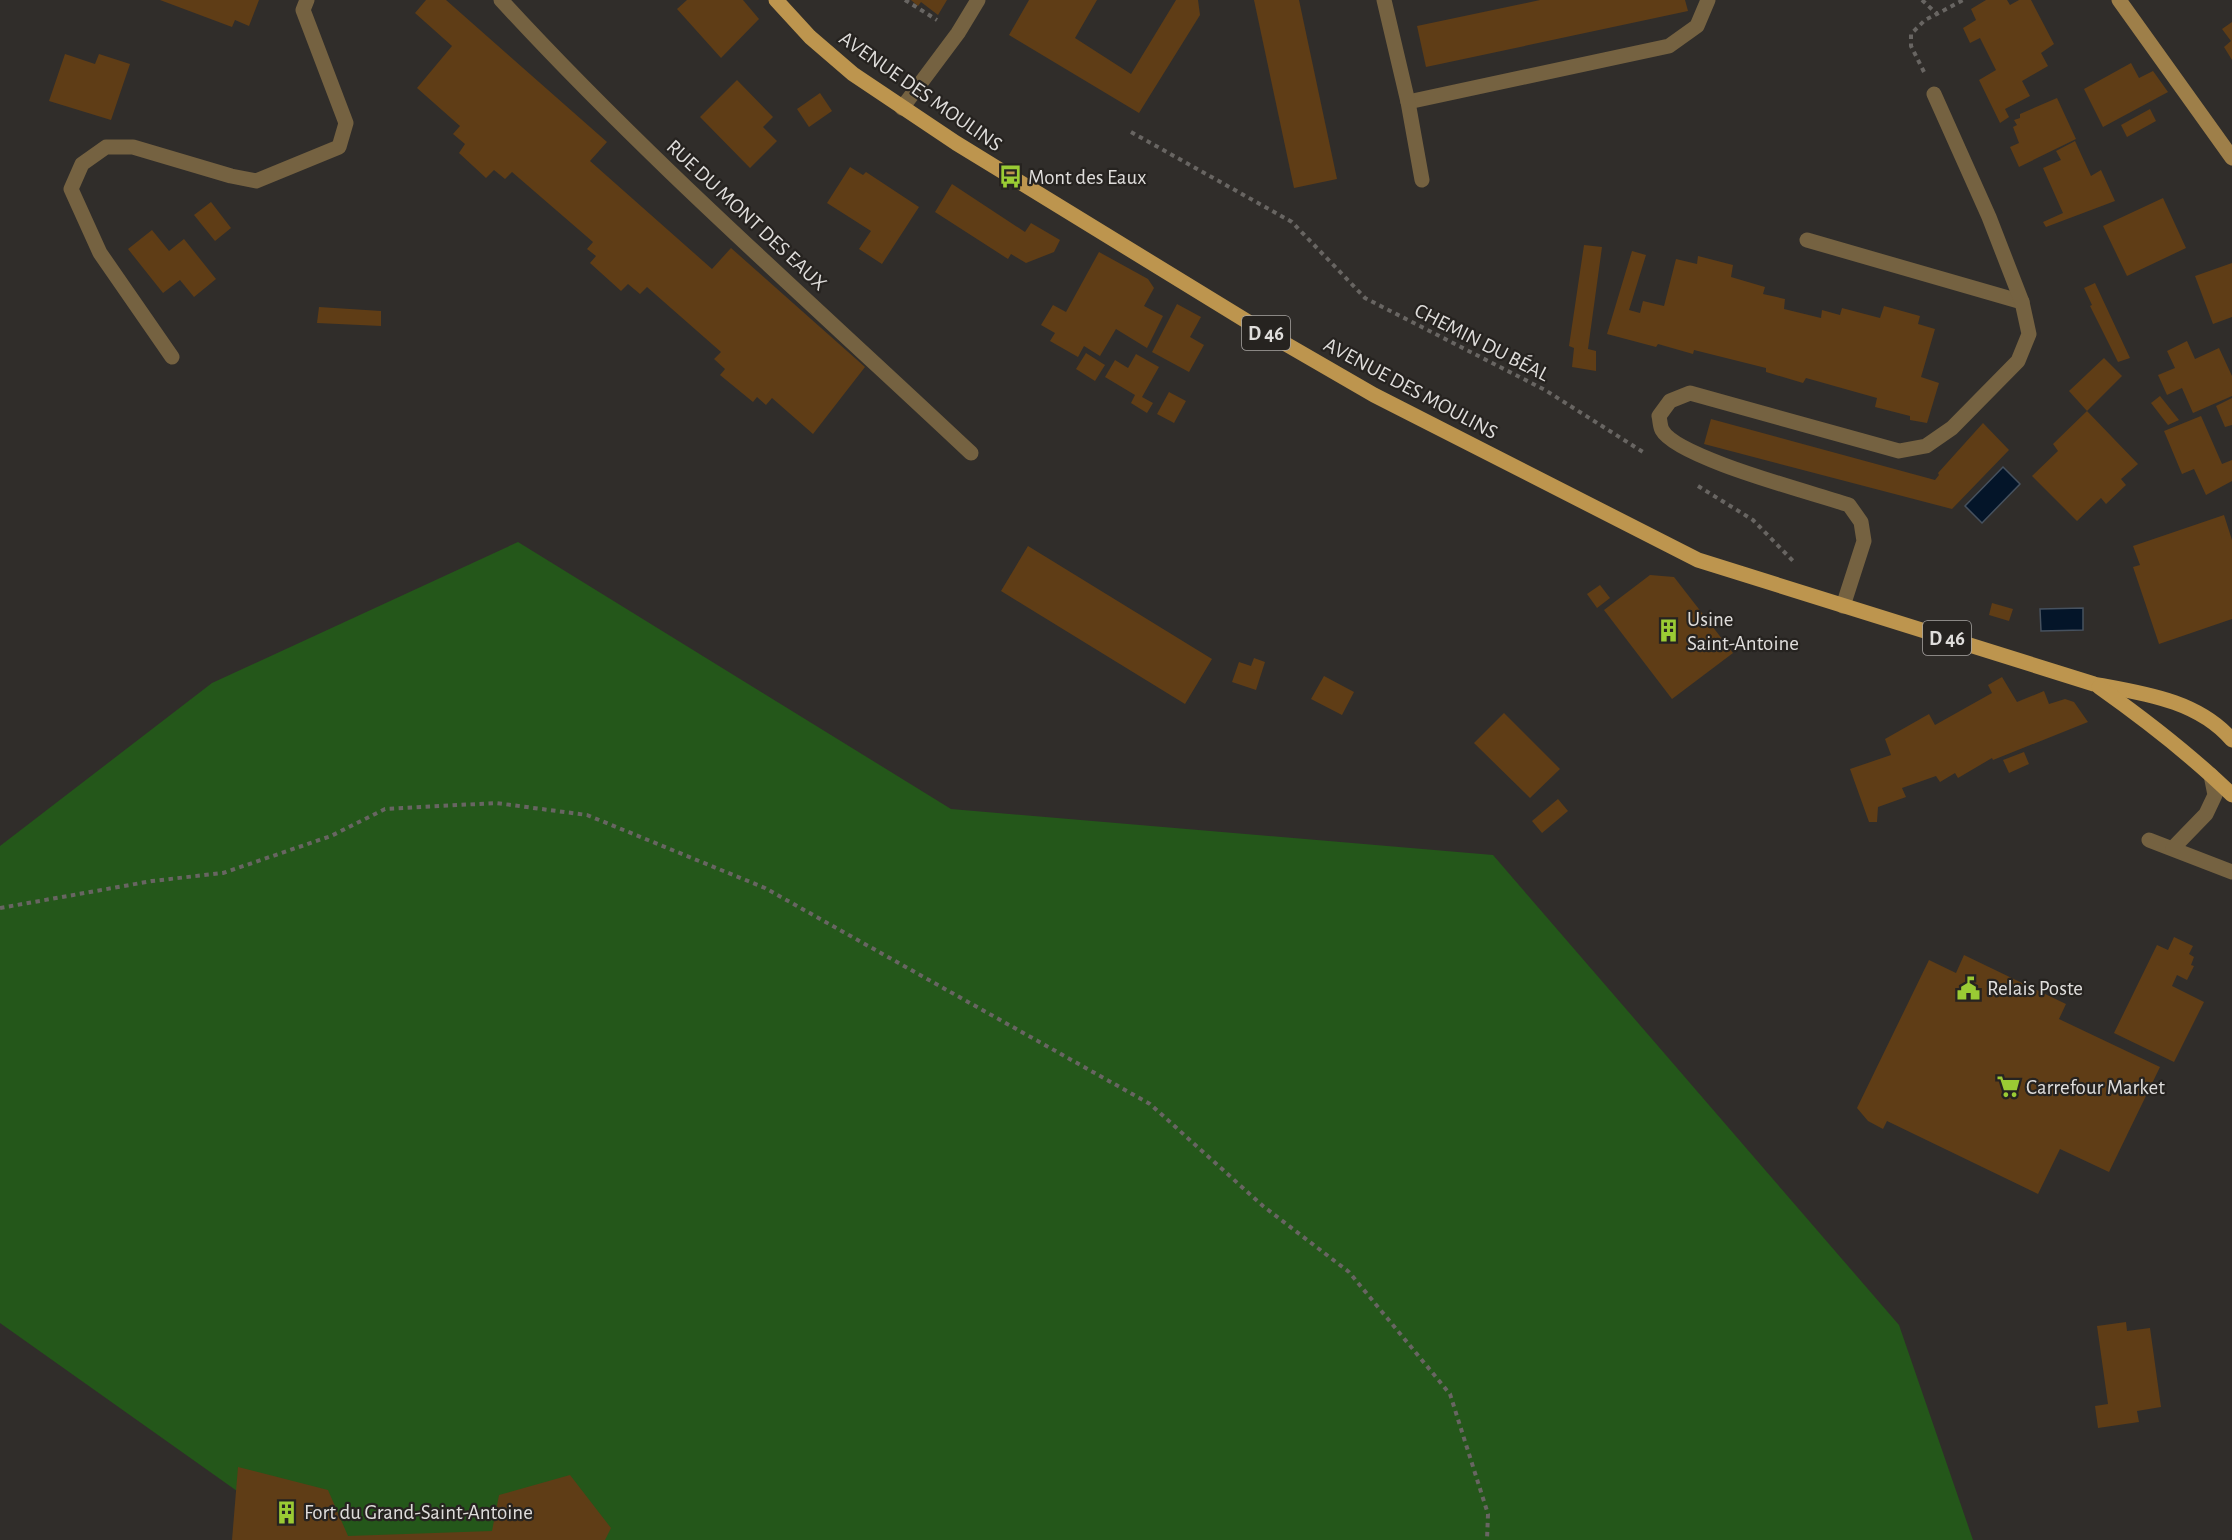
<svg xmlns="http://www.w3.org/2000/svg" width="2232" height="1540" font-family="'Alegreya Sans',sans-serif">
<style>
.green{fill:#24571a}
.water{fill:#041529;stroke:#46515e;stroke-width:1.5}
.building{fill:#5f3d16}
.lines{fill:none;stroke-linecap:round;stroke-linejoin:round}
.path{stroke:#686562;stroke-width:4;stroke-dasharray:4.5 4.5;stroke-linecap:butt}
.service{stroke:#756241;stroke-width:15}
.minor{stroke:#756241;stroke-width:15}
.secondary{stroke:#9e7f49;stroke-width:15}
.primary{stroke:#bd954e;stroke-width:15}
.labels{text-anchor:middle;stroke-width:4.5;stroke-linejoin:round;paint-order:stroke}
.shield{fill:#262320;stroke:#a8a5a3;stroke-width:1.5}
.shield-label{font-size:20px;font-weight:bold;fill:#dfdddb}
.street-label{font-size:21px;fill:#dfdddb;stroke:#262320}
.poi-label{font-size:21px;fill:#dfdddb;stroke:#262320;text-anchor:start}
</style>
<rect width="100%" height="100%" fill="#302d2a"/>
<!-- green -->
<polygon class="green" points="518,542 951,809 1493,855 1899,1325 1973,1540 306,1540 0,1323 0,846 212,683"/>
<!-- water -->
<g class="water">
<polygon points="2003,467 2020,484 1982,523 1965,506"/>
<polygon points="2083,608 2083,630 2041,631 2040,609"/>
</g>
<!-- building -->
<g class="building">
<polygon points="160,0 259,0 249,26 235,20 232,27"/>
<polygon points="426,0 446,0 607,142 590,161 712,269 731,248 865,367 813,434 772,398 766,405 757,397 753,402 720,375 725,369 714,359 721,352 647,287 640,294 628,284 621,291 590,263 596,256 587,249 593,242 512,172 505,179 494,170 486,178 459,153 465,144 453,134 460,126 417,88 452,46 415,13"/>
<polygon points="687,0 743,0 759,19 721,58 677,9"/>
<polygon points="911,0 947,0 938,15 921,2 918,6"/>
<polygon points="1029,0 1097,0 1075,38 1131,74 1176,0 1198,0 1200,15 1139,113 1009,35"/>
<polygon points="1254,0 1299,0 1337,179 1294,188"/>
<polygon points="1540,0 1685,0 1688,11 1426,67 1417,26"/>
<polygon points="1986,0 2007,0 2010,5 2019,0 2031,0 2054,44 2041,53 2048,66 2022,81 2030,96 2005,109 2009,117 2000,123 1979,80 1996,70 1980,38 1970,43 1963,28 1976,20 1971,9"/>
<polygon points="2232,22 2232,60 2224,47 2231,41 2222,29"/>
<polygon points="65,54 95,64 99,54 130,64 111,120 49,101"/>
<polygon points="2131,63 2139,78 2153,71 2168,92 2103,127 2084,89"/>
<polygon points="737,80 773,117 763,127 777,141 750,168 700,117"/>
<polygon points="820,93 832,111 809,127 797,109"/>
<polygon points="2057,98 2076,139 2019,167 2010,147 2019,143 2013,127 2017,125 2014,120 2020,118 2020,114"/>
<polygon points="2150,109 2156,121 2127,137 2121,125"/>
<polygon points="2075,141 2091,176 2101,170 2115,201 2046,227 2043,222 2063,213 2043,168 2061,160 2056,151"/>
<polygon points="850,167 863,175 866,172 919,207 882,264 859,249 871,231 827,203"/>
<polygon points="952,184 1025,232 1031,223 1060,240 1054,252 1026,263 1011,254 1008,259 935,212"/>
<polygon points="2163,198 2186,248 2127,276 2103,226"/>
<polygon points="211,202 231,228 215,241 194,215"/>
<polygon points="152,230 169,251 184,239 216,279 194,297 180,280 163,293 128,249"/>
<polygon points="1584,245 1602,247 1588,349 1596,351 1596,371 1572,367 1574,348 1569,346"/>
<polygon points="1632,251 1646,255 1629,310 1640,313 1643,301 1664,306 1676,259 1697,264 1698,256 1733,265 1731,277 1765,287 1763,294 1785,299 1784,309 1821,318 1822,310 1840,315 1842,308 1880,318 1884,306 1920,316 1918,324 1935,329 1921,377 1939,383 1927,423 1910,420 1910,416 1875,407 1877,398 1806,378 1803,383 1766,372 1766,368 1694,350 1693,354 1658,344 1656,347 1607,334"/>
<polygon points="1099,252 1148,279 1154,288 1144,306 1163,316 1147,348 1116,329 1100,356 1084,346 1078,357 1050,341 1055,333 1041,325 1053,305 1066,312"/>
<polygon points="2232,263 2232,317 2213,324 2195,276"/>
<polygon points="2095,283 2130,358 2118,362 2090,306 2092,305 2084,288"/>
<polygon points="1177,304 1201,317 1190,337 1204,345 1189,372 1152,352"/>
<polygon points="319,307 381,311 381,326 317,323"/>
<polygon points="2187,341 2195,359 2219,348 2232,376 2232,396 2193,413 2182,388 2167,395 2158,375 2175,368 2167,351"/>
<polygon points="1086,353 1105,365 1095,381 1076,369"/>
<polygon points="1136,354 1159,367 1142,397 1153,403 1147,413 1131,403 1135,395 1105,377 1115,360 1128,368"/>
<polygon points="2104,358 2122,376 2087,411 2069,391"/>
<polygon points="1169,392 1186,401 1174,423 1157,414"/>
<polygon points="2160,396 2179,420 2168,425 2151,403"/>
<polygon points="2232,398 2232,425 2225,427 2216,406"/>
<polygon points="2087,411 2138,464 2121,479 2126,485 2106,504 2101,498 2077,521 2032,476 2058,451 2053,444"/>
<polygon points="2201,416 2222,464 2232,460 2232,481 2206,495 2194,469 2182,474 2164,431"/>
<polygon points="1711,419 1935,480 1939,475 1938,473 1983,423 2009,450 1952,509 1704,444"/>
<polygon points="2224,515 2232,540 2232,619 2159,644 2133,567 2140,565 2133,546"/>
<polygon points="1028,546 1212,659 1185,704 1001,591"/>
<polygon points="1650,575 1674,577 1733,653 1672,699 1604,610"/>
<polygon points="1600,585 1610,598 1597,608 1587,594"/>
<polygon points="1992,603 2013,609 2009,621 1989,615"/>
<polygon points="1254,658 1265,662 1256,690 1232,682 1239,662 1251,666"/>
<polygon points="1324,676 1354,692 1342,715 1311,699"/>
<polygon points="2002,677 2017,702 2044,691 2049,704 2065,699 2074,702 2088,722 1993,760 1992,758 1958,778 1955,773 1940,782 1936,776 1902,788 1906,797 1878,807 1877,822 1869,822 1850,769 1891,755 1885,739 1929,714 1935,725 1992,693 1988,685"/>
<polygon points="1504,713 1560,769 1530,798 1474,743"/>
<polygon points="2024,752 2029,764 2009,773 2003,760"/>
<polygon points="1558,799 1568,811 1542,833 1532,821"/>
<polygon points="2174,937 2193,946 2189,954 2194,957 2191,965 2194,966 2187,980 2177,975 2172,986 2204,1002 2174,1062 2114,1033 2157,945 2168,950"/>
<polygon points="1964,955 2066,1004 2059,1019 2160,1067 2109,1172 2060,1149 2038,1194 1887,1121 1883,1129 1868,1121 1857,1108 1929,960 1956,973"/>
<polygon points="2126,1322 2127,1331 2150,1328 2161,1407 2137,1411 2139,1422 2098,1428 2095,1406 2108,1404 2097,1326"/>
<polygon points="238,1467 328,1490 348,1536 492,1531 499,1495 570,1475 611,1528 605,1540 232,1540"/>
</g>
<g class="lines">
<!-- path -->
<g class="path">
<polyline points="905,0 937,20"/>
<polyline points="1922,0 1937,14 1963,0"/>
<polyline points="1924,72 1911,46 1911,34 1925,20 1937,14"/>
<polyline points="1131,132 1292,222 1365,298 1545,390 1643,452"/>
<polyline points="1698,486 1753,520 1793,561"/>
<polyline points="0,908 152,881 223,873 331,836 385,809 496,803 587,815 765,888 1150,1104 1263,1206 1349,1272 1450,1394 1488,1514 1487,1540"/>
</g>
<!-- service -->
<g class="service">
<polyline points="1408,102 1669,46 1697,26 1708,0"/>
<polyline points="1807,240 2022,302"/>
<path d="M1843 606 1864 541 1861 522 1849 505C1814 493 1677 458 1662 430 1660 426 1660 420 1659 416L1670 401 1690 393 1899 451 1926 446 1952 428 2018 361 2029 334 2022 302 1989 217 1934 94"/>
<polyline points="2149,840 2232,872"/>
<polyline points="2173,848 2206,814 2215,795 2211,775"/>
</g>
<!-- minor -->
<g class="minor">
<path d="M501 0C648 160 813 304 971 453"/>
<polyline points="1384,0 1408,102 1422,180"/>
<polyline points="902,108 958,33 978,0"/>
<polyline points="172,357 100,253 71,189 82,164 106,147 133,147 231,176 256,181 339,147 346,123 303,10 307,0"/>
</g>
<!-- secondary -->
<polyline class="secondary" points="2119,0 2232,158"/>
<!-- primary -->
<g class="primary">
<path d="M776 0 810 37 853 74 956 143 1253 325 1374 395 1698 560 2094 684C2142 693 2198 700 2232 740"/>
<path d="M2099 687C2147 721 2190 754 2232 795"/>
</g>
</g>
<!-- icons -->
<defs>
<symbol id="bus-bare" viewBox="-9 -9 18 18"><path d="M-5-6H5V4H4V6H2V4H-2V6H-4V4H-5ZM-3.5-4V0h7V-4ZM-3.5 1.2v1.5H-2V1.2ZM2 1.2v1.5H3.5V1.2Z" fill="#9acb34" stroke="#262320" stroke-width="2.5" paint-order="stroke"/></symbol>
<symbol id="building-bare" viewBox="-9 -9 18 18"><path d="M-4-6H4V6H1V3H-1V6H-4ZM-2.5-4.3h1.7v1.8h-1.7ZM.8-4.3h1.7v1.8H.8ZM-2.5-1h1.7V.8h-1.7ZM.8-1h1.7V.8H.8Z" fill="#9acb34" stroke="#262320" stroke-width="2.5" paint-order="stroke"/></symbol>
<symbol id="civic-bare" viewBox="-9 -9 18 18"><path d="M-.6-6.5H3V-4.5H.6V-3L4-1V1h2V6H-6V1h2V-1L-.6-3ZM-1.2 2.5V6h2.4V2.5Z" fill="#9acb34" stroke="#262320" stroke-width="2.5" paint-order="stroke"/></symbol>
<symbol id="supermarket-bare" viewBox="-9 -9 18 18"><path d="M-6-5.5h2.5l.6 2H6L4.5 2H-2.5L-4.4-4H-6ZM-1.5 3.2a1.3 1.3 0 1 0 .1 0ZM3 3.2a1.3 1.3 0 1 0 .1 0Z" fill="#9acb34" stroke="#262320" stroke-width="2.5" paint-order="stroke"/></symbol>
</defs>
<g fill-rule="evenodd">
<use href="#bus-bare" x="994" y="160" width="33" height="33"/>
<use href="#building-bare" x="1652" y="614" width="33" height="33"/>
<use href="#civic-bare" x="1952" y="972" width="33" height="33"/>
<use href="#supermarket-bare" x="1992" y="1070" width="33" height="33"/>
<use href="#building-bare" x="270" y="1496" width="33" height="33"/>
</g>
<g class="labels">
<!-- shield labels -->
<g class="shield">
<rect x="1242" y="316" width="48" height="34" rx="4.5"/>
<rect x="1923" y="621" width="48" height="34" rx="4.5"/>
</g>
<g class="shield-label">
<text x="1266" y="340">D 46</text>
<text x="1947" y="645">D 46</text>
</g>
<!-- street labels -->
<g class="street-label">
<text transform="translate(921 91) rotate(35)" y="7">AVENUE DES MOULINS</text>
<text transform="translate(747 215) rotate(43)" y="7">RUE DU MONT DES EAUX</text>
<text transform="translate(1482 342) rotate(27)" y="7">CHEMIN DU BÉAL</text>
<text transform="translate(1411 388) rotate(28)" y="7">AVENUE DES MOULINS</text>
</g>
<!-- poi labels -->
<g class="poi-label">
<text x="1028" y="184">Mont des Eaux</text>
<text x="1687" y="626">Usine<tspan x="1687" dy="24">Saint-Antoine</tspan></text>
<text x="1987" y="995">Relais Poste</text>
<text x="2026" y="1094">Carrefour Market</text>
<text x="304" y="1519">Fort du Grand-Saint-Antoine</text>
</g>
</g>
</svg>
